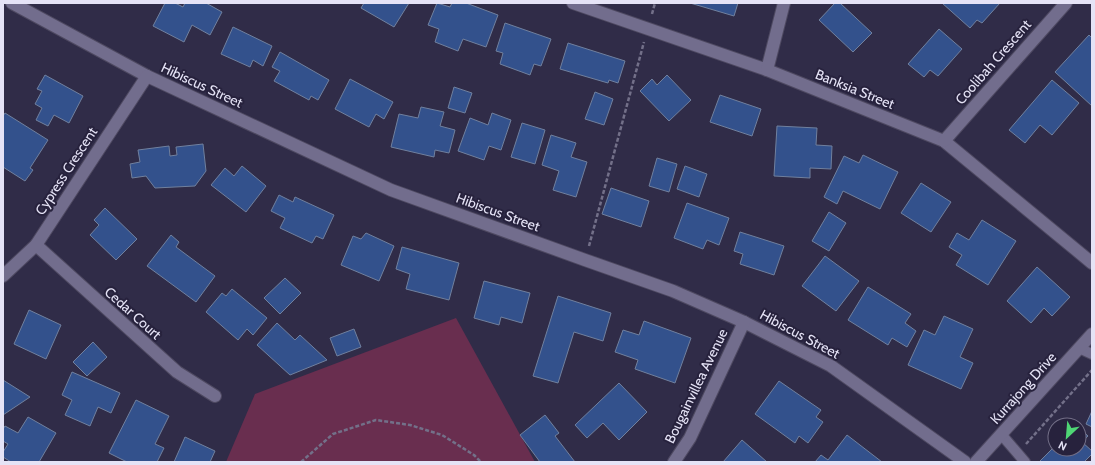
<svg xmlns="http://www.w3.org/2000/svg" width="1095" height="465" font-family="Cabin,sans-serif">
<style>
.green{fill:#692e4f}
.building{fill:#33518c;stroke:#70809e}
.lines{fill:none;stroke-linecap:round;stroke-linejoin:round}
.lane-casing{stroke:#4e4961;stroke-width:12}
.street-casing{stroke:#4e4961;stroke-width:14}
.path{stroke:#737089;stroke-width:2.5;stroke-dasharray:4 2;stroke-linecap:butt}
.lane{stroke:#726d8d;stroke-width:10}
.street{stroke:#726d8d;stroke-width:12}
.labels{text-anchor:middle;stroke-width:4;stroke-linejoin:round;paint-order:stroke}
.street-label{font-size:14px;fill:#e5e3f6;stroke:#27223d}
</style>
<rect width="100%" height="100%" fill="#302c48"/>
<!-- green -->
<polygon class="green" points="456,318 535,462 226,462 255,394"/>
<!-- building -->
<g class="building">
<polygon points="165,3 175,3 183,7 185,3 206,3 222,12 210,35 192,25 184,42 153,26"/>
<polygon points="364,3 409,3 394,27 361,8"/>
<polygon points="437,3 450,7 452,3 466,3 498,15 486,47 463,39 458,51 435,42 439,29 428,25"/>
<polygon points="690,3 738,3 734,16"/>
<polygon points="835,3 840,3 872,33 853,52 819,20"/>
<polygon points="942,3 1000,3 982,23 977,20 970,28"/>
<polygon points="505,23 551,39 541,66 534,64 530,75 500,64 503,53 496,51"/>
<polygon points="233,27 272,46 263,66 253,60 250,67 221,54"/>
<polygon points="939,29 962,49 938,76 930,70 924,77 908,64"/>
<polygon points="1089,35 1092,38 1092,106 1055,72"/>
<polygon points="568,43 625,61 618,83 609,80 608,83 560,69"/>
<polygon points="280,52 329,80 318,100 311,96 309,100 274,81 280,71 272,67"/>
<polygon points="45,75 83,96 69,123 54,115 48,126 36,120 42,108 35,104 42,91 37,89"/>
<polygon points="667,75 691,100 669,121 640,91 652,79 657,85"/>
<polygon points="350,79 393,102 384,119 376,114 369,127 335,109"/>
<polygon points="1052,80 1079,103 1052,135 1040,125 1025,143 1009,130"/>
<polygon points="454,87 472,93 465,113 448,108"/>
<polygon points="595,92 613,99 604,125 585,119"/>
<polygon points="720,95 761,109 752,136 710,122"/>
<polygon points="421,107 444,112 440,126 455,130 449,153 435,150 434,157 391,147 399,114 418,118"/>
<polygon points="5,113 48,140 30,168 33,170 25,181 3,167 3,116"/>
<polygon points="492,113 511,120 501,150 489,146 484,160 458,151 470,118 488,125"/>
<polygon points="522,123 545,130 535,164 511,157"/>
<polygon points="777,126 817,128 816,145 832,146 831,169 810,168 810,178 774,176"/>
<polygon points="551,135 576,143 571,157 587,162 576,197 553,190 559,171 542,165"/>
<polygon points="203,144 206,171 195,186 155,188 146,176 132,178 130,164 140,162 138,150 169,146 170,156 177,155 176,147"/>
<polygon points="863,155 898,172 880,209 843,191 837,204 824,197 844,156 859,163"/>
<polygon points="657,158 677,164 669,192 649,186"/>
<polygon points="242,166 266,186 246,212 211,185 225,168 234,176"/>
<polygon points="685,166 707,174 699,197 677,189"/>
<polygon points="921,183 951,202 931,232 901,213"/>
<polygon points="611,188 649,201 641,227 602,214"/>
<polygon points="279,195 293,202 295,197 334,215 323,239 316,236 312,243 280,228 285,218 271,211"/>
<polygon points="687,203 729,218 719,245 707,240 703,249 674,238"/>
<polygon points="105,208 137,239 116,260 90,235 99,225 94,220"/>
<polygon points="829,212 846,223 829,251 812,241"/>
<polygon points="982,220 1016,241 988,285 956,265 962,255 949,247 957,233 969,240"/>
<polygon points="740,232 784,246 774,275 740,264 743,254 734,251"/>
<polygon points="366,233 394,246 379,281 341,265 353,236 361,239"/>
<polygon points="171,235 179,242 176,247 215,276 196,302 147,266"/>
<polygon points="402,247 459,263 449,300 406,289 410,274 396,269"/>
<polygon points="825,256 859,281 836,311 802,286"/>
<polygon points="1037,267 1070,297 1052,316 1044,308 1031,323 1007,301"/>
<polygon points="285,278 301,293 280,314 264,298"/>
<polygon points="484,281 530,293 522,323 501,317 499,325 474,318"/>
<polygon points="868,287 911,314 905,323 916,331 907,347 892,338 888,345 848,320"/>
<polygon points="232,289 267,318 253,335 247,329 238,340 206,312 222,293 226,296"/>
<polygon points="558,296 611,313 603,341 574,332 558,383 533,376"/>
<polygon points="29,310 61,325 46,359 14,344"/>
<polygon points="944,316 973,329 960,357 973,363 961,389 908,365 924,330 935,335"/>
<polygon points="644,321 691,338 675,383 635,369 638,360 615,352 623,330 639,335"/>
<polygon points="277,323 295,340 300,335 327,360 290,375 257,345"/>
<polygon points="354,329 361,347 337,356 330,338"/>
<polygon points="93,342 107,357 87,376 73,362"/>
<polygon points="72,372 120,393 111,413 98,407 90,426 65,415 72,400 62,395"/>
<polygon points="3,380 30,397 3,415"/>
<polygon points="779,381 821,410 816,417 823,422 808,443 799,436 795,443 755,414"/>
<polygon points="619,383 647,412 619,440 603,423 587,438 575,425"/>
<polygon points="136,400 169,416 155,444 164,448 157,462 127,462 109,453"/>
<polygon points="1092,411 1092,427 1086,424"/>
<polygon points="545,415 559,433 555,436 575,462 540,462 520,435"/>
<polygon points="28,417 56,433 39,462 11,462 3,457 3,452 8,444 3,441 3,429 5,426 18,433"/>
<polygon points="1079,427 1088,436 1082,442 1092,451 1092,454 1084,462 1039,462 1055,446 1055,449 1079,449"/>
<polygon points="847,435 882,462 815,462 821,455 828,460"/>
<polygon points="185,437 215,451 210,462 174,462"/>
<polygon points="742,440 767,462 723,462"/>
</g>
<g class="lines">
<defs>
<g id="lane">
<polyline points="1079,348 1092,354"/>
<polyline points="1001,434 1025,462"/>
</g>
<g id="street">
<polyline points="12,3 147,76 391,190 585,260 673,291 744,322 831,366 965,462"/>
<polyline points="573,3 767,70 944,141 1092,263"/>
<polyline points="767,70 784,3"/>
<polyline points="944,141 1066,3"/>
<polyline points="36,245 177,372 215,396"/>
<polyline points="3,276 36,245 147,76"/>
<polyline points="674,462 690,438 744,322"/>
<polyline points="976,462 1092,334"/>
</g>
</defs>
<!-- lane casing -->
<use href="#lane" class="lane-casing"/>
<!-- street casing -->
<use href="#street" class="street-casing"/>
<!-- path -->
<g class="path">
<polyline points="652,14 655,3"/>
<polyline points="589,246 644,42"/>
<polyline points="1026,444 1092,370"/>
<polyline points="301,462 333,434 376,420 410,425 442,435 474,455 481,462"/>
</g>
<!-- lane -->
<use href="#lane" class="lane"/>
<!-- street -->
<use href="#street" class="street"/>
</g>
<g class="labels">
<!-- street labels -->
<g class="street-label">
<text transform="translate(993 62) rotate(-49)" y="5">Coolibah Crescent</text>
<text transform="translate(202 85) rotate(25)" y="5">Hibiscus Street</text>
<text transform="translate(855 89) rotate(22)" y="5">Banksia Street</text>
<text transform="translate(66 171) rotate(-57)" y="5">Cypress Crescent</text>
<text transform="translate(498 212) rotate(20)" y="5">Hibiscus Street</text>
<text transform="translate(133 313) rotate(42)" y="5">Cedar Court</text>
<text transform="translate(800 334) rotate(28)" y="5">Hibiscus Street</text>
<text transform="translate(696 386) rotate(-64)" y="5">Bougainvillea Avenue</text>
<text transform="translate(1023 388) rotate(-48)" y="5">Kurrajong Drive</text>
</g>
</g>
<!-- border -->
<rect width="1095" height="465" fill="none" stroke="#e5e3f6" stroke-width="8"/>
<!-- north arrow -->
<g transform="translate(1067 437) rotate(206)"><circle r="19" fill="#27223d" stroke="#736f87"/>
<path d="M0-3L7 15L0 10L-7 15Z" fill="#4fd675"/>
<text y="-6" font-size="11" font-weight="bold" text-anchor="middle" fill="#e5e3f6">N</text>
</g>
</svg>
